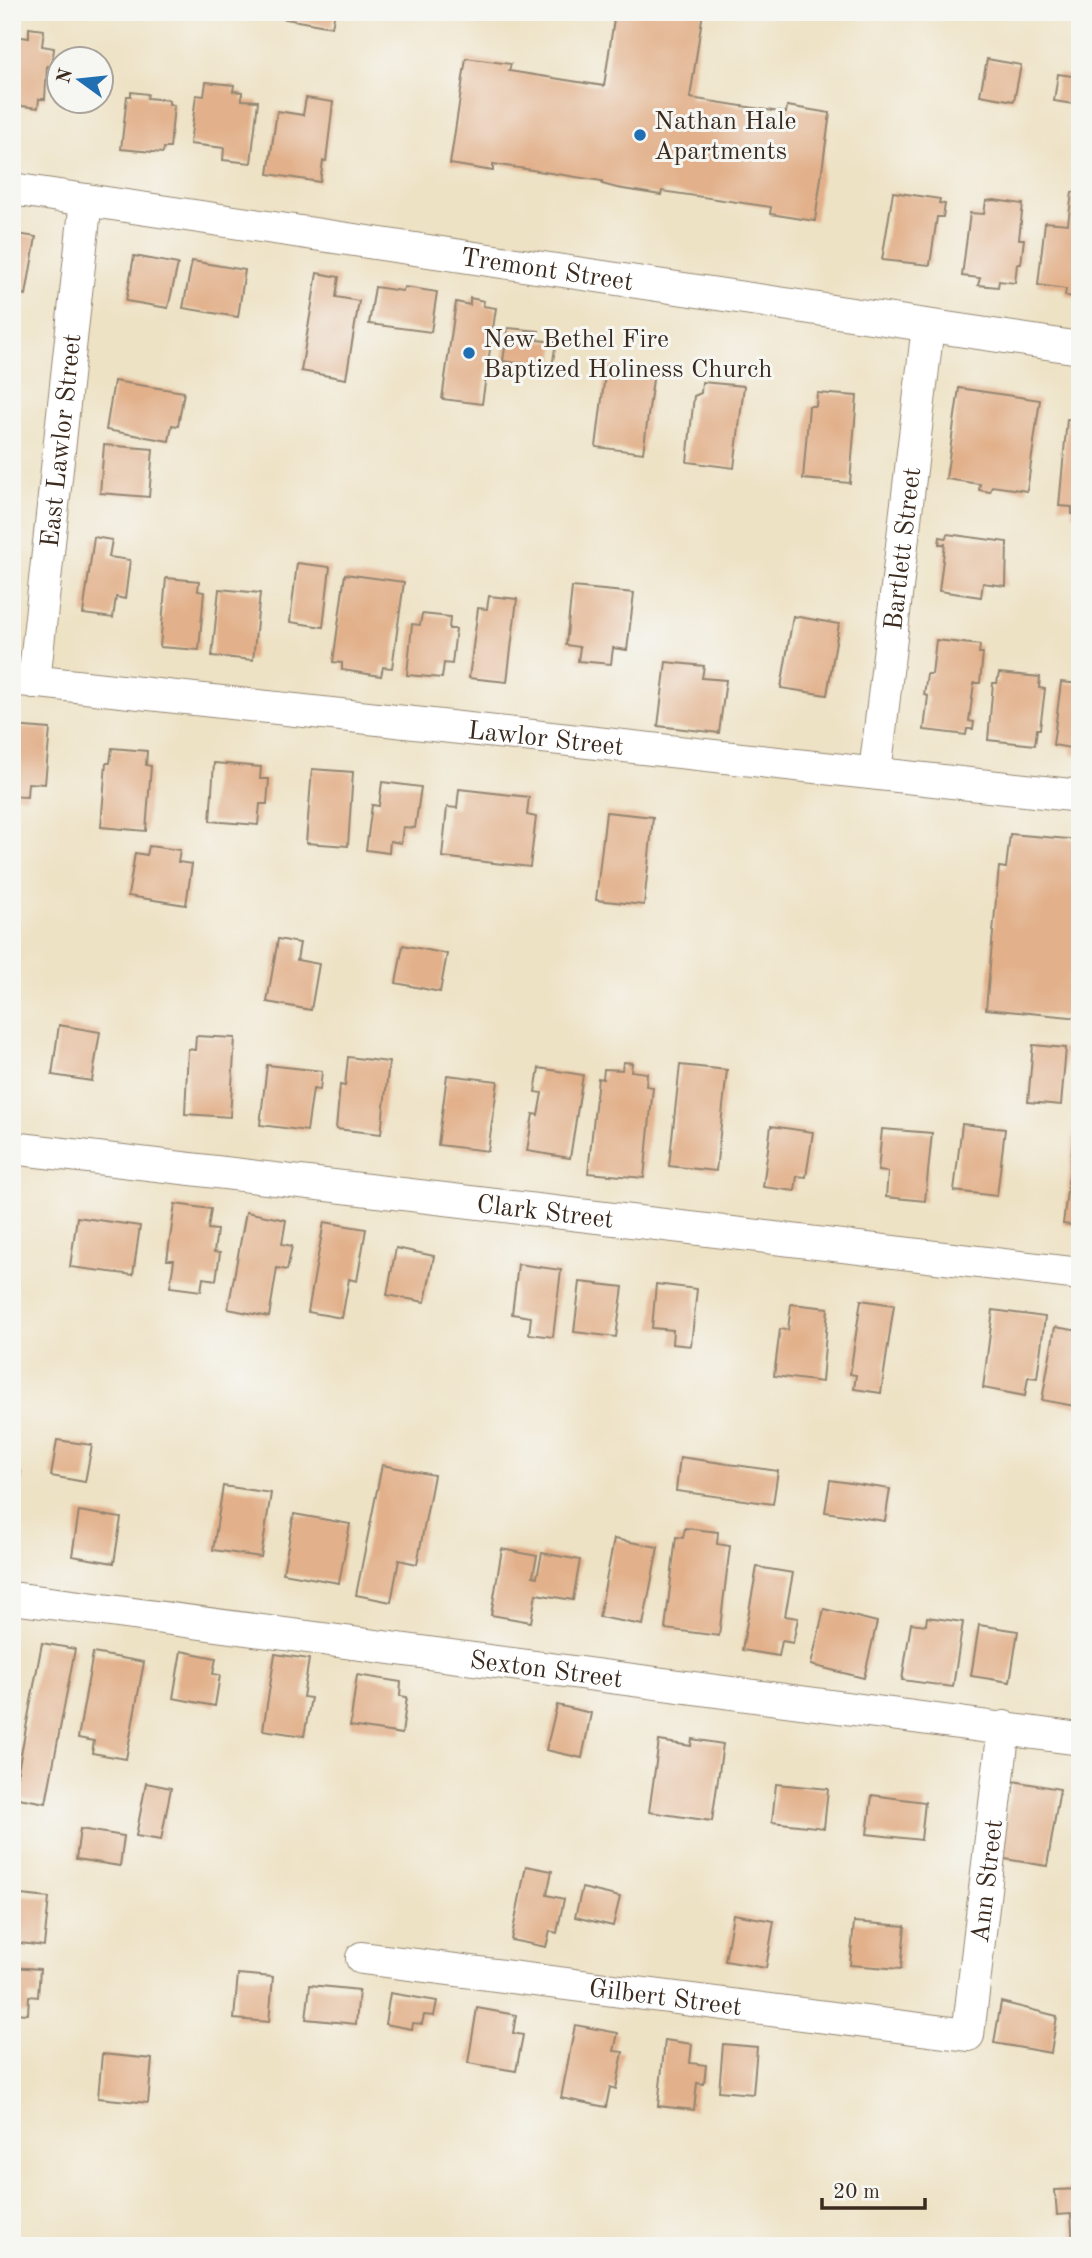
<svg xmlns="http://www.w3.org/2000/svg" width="1092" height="2258" font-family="'Old Standard TT',serif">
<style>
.building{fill:#e2b08a}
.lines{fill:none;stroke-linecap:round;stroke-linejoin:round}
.minor-casing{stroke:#948672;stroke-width:34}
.minor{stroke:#fff;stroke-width:32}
.poi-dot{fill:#1f6fb2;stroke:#f6f6f2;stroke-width:2.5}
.labels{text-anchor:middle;stroke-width:6;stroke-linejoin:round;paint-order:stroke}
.poi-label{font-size:26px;fill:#3b2a1e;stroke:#f6f6f2;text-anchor:start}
.street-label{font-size:26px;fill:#3b2a1e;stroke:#f6f6f2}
</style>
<rect width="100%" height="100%" fill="#f6f6f2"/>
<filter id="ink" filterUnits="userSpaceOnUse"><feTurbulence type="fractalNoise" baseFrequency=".0143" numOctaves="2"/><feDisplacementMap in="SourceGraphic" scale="14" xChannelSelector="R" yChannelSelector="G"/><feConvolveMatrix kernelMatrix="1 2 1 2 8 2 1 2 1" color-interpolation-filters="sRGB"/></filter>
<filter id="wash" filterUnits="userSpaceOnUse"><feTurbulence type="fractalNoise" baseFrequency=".00686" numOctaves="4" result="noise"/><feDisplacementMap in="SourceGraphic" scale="28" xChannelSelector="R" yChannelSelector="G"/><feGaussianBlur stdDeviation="1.57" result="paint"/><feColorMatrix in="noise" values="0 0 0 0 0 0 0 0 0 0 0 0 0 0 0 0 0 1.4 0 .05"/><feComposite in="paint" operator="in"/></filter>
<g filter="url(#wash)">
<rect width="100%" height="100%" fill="#eee2c5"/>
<g id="blocks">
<!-- building -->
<g class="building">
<polygon points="281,12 335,12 332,27 280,18"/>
<polygon points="615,12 703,12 690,98 786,113 787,106 830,113 815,221 770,214 771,207 662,191 661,195 617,188 602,184 602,181 493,164 493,171 450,164 466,58 511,64 509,71 604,86"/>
<polygon points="1045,12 1080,12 1080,24 1045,13"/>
<polygon points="29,28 44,30 42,46 54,48 52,67 47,66 45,99 39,99 38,108 13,105 14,36 29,38"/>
<polygon points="987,59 1021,65 1014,101 980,95"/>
<polygon points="1058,74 1080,77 1080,105 1054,101"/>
<polygon points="206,82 234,85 233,91 242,92 242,100 258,101 251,163 223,160 224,148 190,144 196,95 204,96"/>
<polygon points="131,92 148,94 147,98 169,100 169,104 174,105 170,148 164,148 163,153 121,149 127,96 131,96"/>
<polygon points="306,98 333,102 326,161 323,161 320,182 268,174 277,111 303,115"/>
<polygon points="893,192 940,199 939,203 945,204 943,217 937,217 930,265 882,260"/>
<polygon points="1072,192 1080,193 1080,297 1065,296 1066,289 1038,285 1045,222 1068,224"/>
<polygon points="994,200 1023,204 1019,239 1024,239 1021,264 1017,264 1015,283 999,281 998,287 978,285 980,278 962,276 970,213 984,214 986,201"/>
<polygon points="12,233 36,237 26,295 12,292"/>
<polygon points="134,256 178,264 168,308 126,301"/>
<polygon points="192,261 245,270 238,317 183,308"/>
<polygon points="317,273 339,277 336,297 359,301 346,379 301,371"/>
<polygon points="375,287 402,291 405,287 437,292 431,332 369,324"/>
<polygon points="470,298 484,301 483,306 496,308 482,404 442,399 456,302 470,305"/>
<polygon points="508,328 539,331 537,340 556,342 552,368 503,361"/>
<polygon points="606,366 654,372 643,453 596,447"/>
<polygon points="114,381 184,392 178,426 172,425 169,441 106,430"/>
<polygon points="702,382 744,386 734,468 687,462 694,396 701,393"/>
<polygon points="959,388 1040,400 1027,491 992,486 990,492 979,490 980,484 946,479"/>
<polygon points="817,393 857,396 850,483 803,479 809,406 816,406"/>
<polygon points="1077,407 1080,407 1080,515 1072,514 1072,507 1059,506 1067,419 1075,420"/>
<polygon points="104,445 153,449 149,497 100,493"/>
<polygon points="947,534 1007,542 1006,586 983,583 981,597 939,591 945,544 939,544 940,537 946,538"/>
<polygon points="94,537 112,540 109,557 130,560 125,599 116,597 113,618 83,614"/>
<polygon points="297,563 330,567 323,627 290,622"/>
<polygon points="345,574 404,582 392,668 383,667 381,676 342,670 342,663 333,662"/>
<polygon points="166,578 199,581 198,591 204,592 199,650 160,647"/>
<polygon points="572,587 634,593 627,650 613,648 611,664 578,661 580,647 566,645"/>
<polygon points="219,589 260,593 253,660 212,656"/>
<polygon points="489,596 517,599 507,682 469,678 478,608 487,609"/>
<polygon points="422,614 450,617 449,629 456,629 452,664 444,663 442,678 407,675 412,624 420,625"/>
<polygon points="793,616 839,624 827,695 781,688"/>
<polygon points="936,640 980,645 979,653 983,653 980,683 974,683 969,721 974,722 973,729 967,729 966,735 924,730 928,696 924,695 927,674 932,674"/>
<polygon points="666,662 704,666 702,678 726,680 719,733 658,726"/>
<polygon points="999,673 1040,677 1039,688 1045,689 1040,729 1037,729 1035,745 988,740 993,683 997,683"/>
<polygon points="1061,682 1080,684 1080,756 1071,755 1071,748 1053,745"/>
<polygon points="12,726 50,729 45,784 28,783 27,797 12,796"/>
<polygon points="112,748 147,751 146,765 151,766 146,831 101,827 106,763 110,763"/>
<polygon points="214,763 261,767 260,779 269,779 267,804 260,804 258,825 210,821"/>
<polygon points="312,769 353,772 348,846 306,843"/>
<polygon points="382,782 421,787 415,828 403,827 401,843 390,841 389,853 366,850 372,805 379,806"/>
<polygon points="459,789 529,797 527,815 536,817 530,867 442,857 447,807 457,808"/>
<polygon points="606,812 653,817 644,905 596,900"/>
<polygon points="1010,834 1080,840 1080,1018 986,1009 999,867 1006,868"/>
<polygon points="149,846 180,850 178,862 192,864 186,905 128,896 135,853 147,855"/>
<polygon points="278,939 300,943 297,960 319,964 311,1010 267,1002"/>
<polygon points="403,945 447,954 440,992 396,983"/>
<polygon points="59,1025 100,1032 92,1081 52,1075"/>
<polygon points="196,1036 235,1038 230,1117 185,1114 188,1049 195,1050"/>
<polygon points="1033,1045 1066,1048 1061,1105 1028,1102"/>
<polygon points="348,1057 389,1062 381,1134 336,1129 340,1085 345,1086"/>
<polygon points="623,1062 632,1063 631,1071 647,1073 646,1086 653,1087 644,1178 588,1173 598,1078 603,1079 604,1069 622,1070"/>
<polygon points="267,1065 322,1071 320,1090 313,1089 307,1131 260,1125"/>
<polygon points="680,1065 727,1070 716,1171 669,1166"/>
<polygon points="539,1068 583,1075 570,1158 527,1151 533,1114 538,1115 542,1093 535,1092"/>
<polygon points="447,1075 498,1081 488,1151 438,1145"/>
<polygon points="1078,1102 1080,1102 1080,1226 1063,1224"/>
<polygon points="962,1124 1005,1129 997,1196 954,1191"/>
<polygon points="771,1126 813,1132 806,1177 797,1176 795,1191 763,1187"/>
<polygon points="882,1129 932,1133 925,1201 886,1197 888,1172 878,1171"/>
<polygon points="175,1204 211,1209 208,1229 217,1230 214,1252 220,1253 216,1280 203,1278 201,1291 170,1287 174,1260 167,1260"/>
<polygon points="246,1212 286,1220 282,1244 292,1246 287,1270 277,1268 269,1317 228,1309"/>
<polygon points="77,1217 140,1226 133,1275 70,1267"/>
<polygon points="324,1222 366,1229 357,1281 349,1279 342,1318 308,1312"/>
<polygon points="396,1248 434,1256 425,1302 387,1295"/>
<polygon points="518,1264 561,1270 553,1337 529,1334 531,1317 512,1314"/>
<polygon points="580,1282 623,1287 616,1337 574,1332"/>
<polygon points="656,1284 697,1289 691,1346 672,1344 673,1330 652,1328"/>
<polygon points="861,1300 894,1305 881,1393 854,1389 856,1375 850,1374"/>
<polygon points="791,1304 828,1308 822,1382 774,1376 780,1329 788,1330"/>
<polygon points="993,1310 1045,1317 1037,1378 1028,1377 1025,1396 983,1388"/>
<polygon points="1055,1327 1080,1331 1080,1407 1042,1400"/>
<polygon points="57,1440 92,1445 85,1482 51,1476"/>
<polygon points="680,1457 778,1471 773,1504 676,1491"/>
<polygon points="382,1465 434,1475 417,1564 399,1560 391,1602 356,1595"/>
<polygon points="12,1470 21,1472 14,1527 12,1527"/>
<polygon points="830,1480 890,1489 885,1521 825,1512"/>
<polygon points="223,1486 271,1493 261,1557 213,1550"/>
<polygon points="79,1511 121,1518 114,1563 72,1556"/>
<polygon points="294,1514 350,1524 339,1583 283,1573"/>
<polygon points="685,1528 718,1532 717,1544 730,1546 719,1636 665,1629 676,1537 683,1538"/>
<polygon points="614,1539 658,1547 643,1625 599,1617"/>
<polygon points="502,1549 537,1556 533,1576 537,1577 542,1553 580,1560 573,1600 536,1594 531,1622 491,1615"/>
<polygon points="757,1567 793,1573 785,1616 798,1618 793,1643 782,1641 779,1656 742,1650"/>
<polygon points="824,1609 877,1622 864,1678 811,1665"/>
<polygon points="927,1617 963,1622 953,1687 902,1680 911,1623 926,1625"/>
<polygon points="979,1625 1018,1631 1010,1682 971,1676"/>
<polygon points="42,1643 75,1649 46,1803 13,1797"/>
<polygon points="181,1651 216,1658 213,1674 220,1675 215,1706 173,1698"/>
<polygon points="93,1653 144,1662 126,1759 92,1753 94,1741 78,1738"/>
<polygon points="275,1654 309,1659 303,1697 311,1698 304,1736 263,1730"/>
<polygon points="357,1675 401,1682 400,1696 407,1697 402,1734 350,1726"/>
<polygon points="557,1705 591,1713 582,1758 546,1750"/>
<polygon points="692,1739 723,1744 712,1821 649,1812 659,1741 691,1746"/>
<polygon points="1013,1781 1060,1789 1047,1866 999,1858"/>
<polygon points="146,1783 171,1788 161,1840 136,1836"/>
<polygon points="776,1784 828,1789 824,1828 772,1822"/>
<polygon points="872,1795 925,1802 921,1840 867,1834"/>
<polygon points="80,1829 124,1836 120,1866 76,1859"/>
<polygon points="526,1866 552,1871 547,1895 564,1899 557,1933 550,1931 546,1947 511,1940"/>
<polygon points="582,1888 620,1897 613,1926 575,1917"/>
<polygon points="12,1894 49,1898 44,1946 12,1942"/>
<polygon points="733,1914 774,1921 766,1968 725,1961"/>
<polygon points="854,1922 905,1926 901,1969 850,1965"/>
<polygon points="12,1967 40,1969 38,1997 29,1996 28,2014 12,2013"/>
<polygon points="238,1974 273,1977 269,2022 234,2019"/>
<polygon points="310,1985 359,1990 356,2024 306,2019"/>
<polygon points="390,1993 437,2001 434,2016 424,2015 422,2024 413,2023 412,2029 385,2024"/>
<polygon points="1001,2002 1057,2016 1051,2053 994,2043"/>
<polygon points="477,2008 516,2015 513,2033 523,2035 516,2071 468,2063"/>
<polygon points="575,2025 618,2033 614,2051 623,2052 616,2089 610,2087 606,2107 561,2098"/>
<polygon points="665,2040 692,2044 690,2063 706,2065 704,2084 697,2083 694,2110 658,2106"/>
<polygon points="723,2044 757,2047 753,2094 719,2091"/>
<polygon points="102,2054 152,2059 148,2103 98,2098"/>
<polygon points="1080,2189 1080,2246 1073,2246 1071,2214 1057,2215 1055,2190"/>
</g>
</g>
</g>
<g filter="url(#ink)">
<use href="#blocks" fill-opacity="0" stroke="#948672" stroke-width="2"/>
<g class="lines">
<defs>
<g id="minor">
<path id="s1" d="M12 189 1080 348"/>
<path id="s2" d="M12 679 1080 796"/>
<path id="s3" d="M34 682 86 200"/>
<path id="s4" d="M875 773 928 326"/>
<path id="s5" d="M12 1148 1080 1274"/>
<path id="s6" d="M12 1598 1080 1739"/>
<path id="s7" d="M362 1958 968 2035 1004 1727"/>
</g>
</defs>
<!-- minor casing -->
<use href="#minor" class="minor-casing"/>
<!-- minor -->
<use href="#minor" class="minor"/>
</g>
</g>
<!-- markers -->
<g class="poi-dot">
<circle cx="640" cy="135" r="7"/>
<circle cx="469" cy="353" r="7"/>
</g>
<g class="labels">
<!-- poi labels -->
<g class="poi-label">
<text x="654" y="129">Nathan Hale<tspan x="654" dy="30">Apartments</tspan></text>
<text x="483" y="347">New Bethel Fire<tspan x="483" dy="30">Baptized Holiness Church</tspan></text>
</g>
<!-- street labels -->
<g class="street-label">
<text dy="9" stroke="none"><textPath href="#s1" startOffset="541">Tremont Street</textPath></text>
<text dy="9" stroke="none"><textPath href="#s3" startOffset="243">East Lawlor Street</textPath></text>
<text dy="9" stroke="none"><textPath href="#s4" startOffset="226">Bartlett Street</textPath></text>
<text dy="9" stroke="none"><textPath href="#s2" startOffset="537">Lawlor Street</textPath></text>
<text dy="9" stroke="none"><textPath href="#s5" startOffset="537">Clark Street</textPath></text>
<text dy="9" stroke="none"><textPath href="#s6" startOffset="539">Sexton Street</textPath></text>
<text dy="9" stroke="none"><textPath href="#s7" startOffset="766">Ann Street</textPath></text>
<text dy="9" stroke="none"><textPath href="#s7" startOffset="306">Gilbert Street</textPath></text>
</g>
</g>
<!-- margin -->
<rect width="1092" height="2258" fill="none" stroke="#f6f6f2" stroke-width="42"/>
<!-- north arrow -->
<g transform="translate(80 80) rotate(285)"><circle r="33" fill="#f6f6f2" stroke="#aba49d" stroke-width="2"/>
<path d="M0-5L12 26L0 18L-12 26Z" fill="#1f6fb2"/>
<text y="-10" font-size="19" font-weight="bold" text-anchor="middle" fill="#3b2a1e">N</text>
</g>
<!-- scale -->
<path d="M822 2198v10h103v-10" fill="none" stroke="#3b2a1e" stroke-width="3.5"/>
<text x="833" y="2198" font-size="21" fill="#3b2a1e" stroke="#f6f6f2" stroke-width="5" paint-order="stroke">20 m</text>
</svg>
